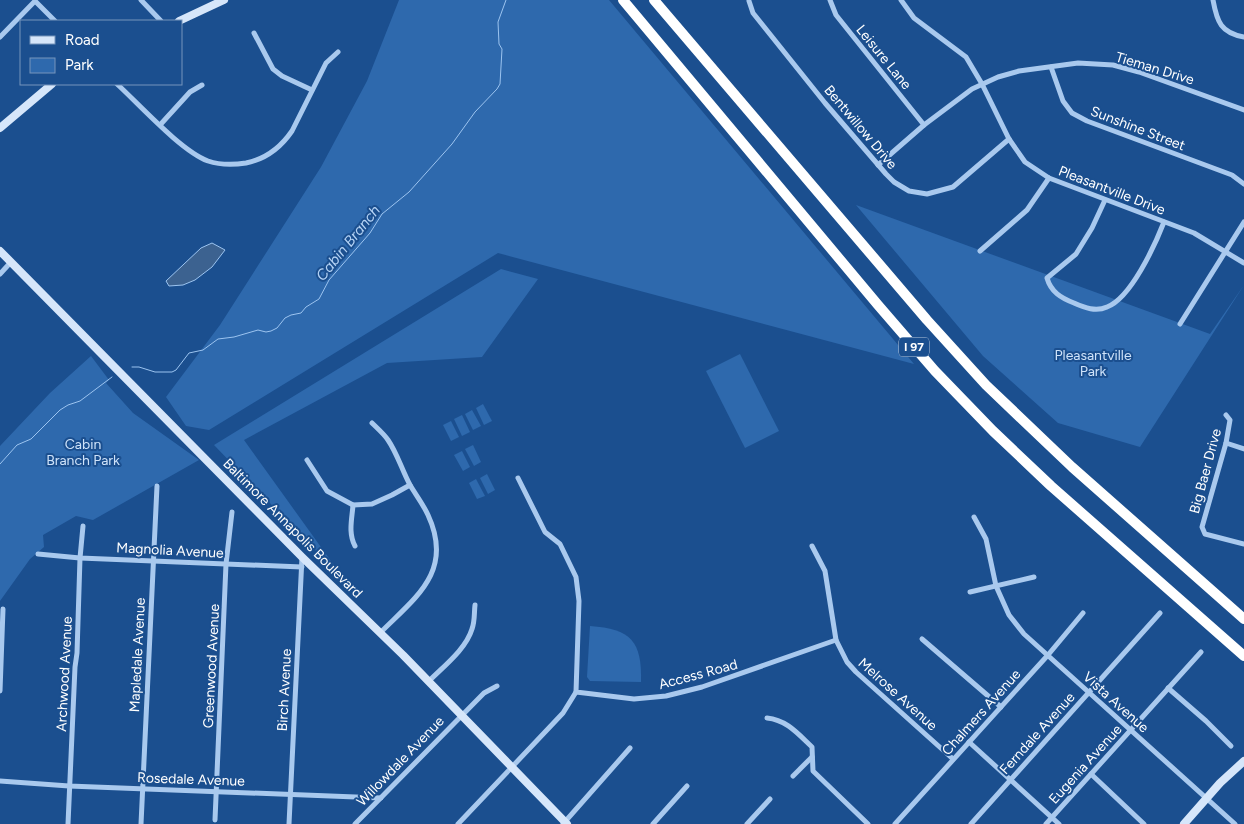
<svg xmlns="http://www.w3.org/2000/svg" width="1244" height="824" font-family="Figtree,sans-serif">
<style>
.green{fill:#2e69ad}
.water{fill:#3c6290;stroke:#9cc4f0}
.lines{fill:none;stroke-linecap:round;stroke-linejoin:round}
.stream{stroke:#9cc4f0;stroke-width:1}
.street{stroke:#a9c9ee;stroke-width:5}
.secondary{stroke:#d6e6fa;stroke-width:8}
.highway{stroke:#fff;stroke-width:10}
.labels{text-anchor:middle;stroke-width:4;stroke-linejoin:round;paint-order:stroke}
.shield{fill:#1b4f8f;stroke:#bbcadd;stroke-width:1}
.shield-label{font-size:12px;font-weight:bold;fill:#fff}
.street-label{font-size:14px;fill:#fff;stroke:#1b4f8f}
.park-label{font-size:14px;fill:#cfe3fa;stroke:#1b4f8f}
.water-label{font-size:15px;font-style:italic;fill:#b5d3f5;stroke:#1b4f8f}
</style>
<rect width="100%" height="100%" fill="#1b4f8f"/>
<!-- green -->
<g class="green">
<polygon points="399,0 609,0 914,364 498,253 209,430 186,426 166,397 220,325 321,167 367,81"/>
<polygon points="856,205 1210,334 1244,285 1140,447 1058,423 983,356"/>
<polygon points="501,269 538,279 482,357 387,363 244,440 346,582 214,445"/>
<polygon points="740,354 779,431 745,448 706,371"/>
<polygon points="91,356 109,380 106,383 133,413 199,460 93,520 76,516 43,535 44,547 30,559 0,601 0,446 50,393"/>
<polygon points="483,404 492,421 484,425 476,408"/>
<polygon points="472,410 481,426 473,430 465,414"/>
<polygon points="462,415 470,432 462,436 454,419"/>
<polygon points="451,421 459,437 451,441 443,425"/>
<polygon points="473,445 481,462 474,466 465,449"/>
<polygon points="462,451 470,467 463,471 454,455"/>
<polygon points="487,474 495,490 488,494 480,478"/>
<polygon points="476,479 485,496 477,499 469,483"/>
<path d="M590 626C631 629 642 641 641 682L590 681 587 677Z"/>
</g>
<!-- water -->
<polygon class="water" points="212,243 225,250 212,267 195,280 183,285 169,286 166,281 201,248"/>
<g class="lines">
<!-- stream -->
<g class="stream">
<polyline points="132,367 139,367 155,372 172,372 176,370 189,353 203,350 218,339 234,337 258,330 266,332 271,331 277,328 285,318 291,315 301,313 306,307 319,299 329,280 370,233 382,214 409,192 452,144 475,112 497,89 500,84 502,49 499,44 498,22 506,0"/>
<polyline points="0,464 17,445 31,439 60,410 68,405 80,401 112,377"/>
</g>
<!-- street -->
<g class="street">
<polyline points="141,0 161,21"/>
<polyline points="830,0 836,15 924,125"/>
<polyline points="901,0 914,18 966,57 982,84 1009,139 1025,162 1049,178 1194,233 1244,263"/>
<path d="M1213 0C1217 22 1221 33 1244 37"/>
<polyline points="749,1 753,13 825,103 886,174 894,182 909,191 927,194 953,187 1009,139"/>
<polyline points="254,33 273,69 282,76 312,90"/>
<polyline points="0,37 35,1 55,21"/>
<polyline points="1051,67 1063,101 1072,113 1087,121 1232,175 1244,184"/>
<path d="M117 84C140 105 181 151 208 161 220 165 233 165 246 163 266 159 281 147 292 131L326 63 338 52"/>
<polyline points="160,125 190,92 202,85"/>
<polyline points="878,165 924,125 972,89 998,77 1019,71 1078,63 1113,65 1139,72 1244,110"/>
<path d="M1105 200 1092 228 1076 254 1047 278C1051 292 1061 298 1074 303 1085 308 1096 312 1107 307 1131 298 1155 245 1164 222"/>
<polyline points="980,251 1027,210 1049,178"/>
<polyline points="0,274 11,262"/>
<polyline points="1180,324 1244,222"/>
<polyline points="1226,415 1230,420 1226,443 1202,527 1205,534 1244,544"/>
<path d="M372 423C377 428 384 434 388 440 397 453 402 470 410 485 416 495 423 504 428 515 454 571 416 597 381 632"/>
<polyline points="1226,443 1244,449"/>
<polyline points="307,460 327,491 353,505 372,504 392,495 410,485"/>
<polyline points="518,478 545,532 560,544 576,577 579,601 576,692 634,699 666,696 702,687 836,640 825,571 812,546"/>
<path d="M353 505C352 519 348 533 355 546"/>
<polyline points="974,517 986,539 996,586 1009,615 1024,634 1235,824"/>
<polyline points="38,554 80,558 302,567"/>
<polyline points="970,592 1034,577"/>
<polyline points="922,639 1001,707"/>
<polyline points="836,640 847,662 856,672 953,759"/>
<path d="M429 681C444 666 466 649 472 629 475 621 474 613 475 605"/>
<polyline points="1168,688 1206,721 1231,746"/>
<polyline points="0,691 3,609"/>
<path d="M767 718C787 720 798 734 812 747L813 771 868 824"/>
<polyline points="969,742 1059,824"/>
<polyline points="1091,774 1144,824"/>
<polyline points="793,776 812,757"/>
<polyline points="0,781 69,786 381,798"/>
<polyline points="215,820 226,564 232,512"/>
<polyline points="68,824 75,667 77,653 80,558 83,526"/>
<polyline points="141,824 157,486"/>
<polyline points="289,824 302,557"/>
<polyline points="355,824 484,693 497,686"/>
<polyline points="458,824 563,713 576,692"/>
<polyline points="563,824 630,748"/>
<polyline points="653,824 687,786"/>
<polyline points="747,824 770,799"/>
<polyline points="895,824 1048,655 1083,613"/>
<polyline points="971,824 1160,613"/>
<polyline points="1046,824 1201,652"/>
</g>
<!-- secondary -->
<g class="secondary">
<polyline points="179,21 224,0"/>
<polyline points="0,128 52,84"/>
<polyline points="0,251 302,557 403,655 567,824"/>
<polyline points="1184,824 1220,783 1244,761"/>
</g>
<!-- highway -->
<g class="highway">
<polyline points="623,0 878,305 935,371 993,431 1051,486 1244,656"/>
<polyline points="654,0 927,320 986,385 1072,467 1244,619"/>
</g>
</g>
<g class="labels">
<!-- shield labels -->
<rect class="shield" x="899" y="337.5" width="30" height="19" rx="4"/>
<g class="shield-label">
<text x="914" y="351">I 97</text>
</g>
<!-- street labels -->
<g class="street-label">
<text transform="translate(884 57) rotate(51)" y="5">Leisure Lane</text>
<text transform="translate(1155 68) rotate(17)" y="5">Tieman Drive</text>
<text transform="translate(861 127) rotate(50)" y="5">Bentwillow Drive</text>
<text transform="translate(1138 128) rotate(21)" y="5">Sunshine Street</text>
<text transform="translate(1112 190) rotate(21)" y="5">Pleasantville Drive</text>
<text transform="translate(1205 471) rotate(-75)" y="5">Big Baer Drive</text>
<text transform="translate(293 528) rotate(45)" y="5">Baltimore Annapolis Boulevard</text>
<text transform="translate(170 550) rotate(3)" y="5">Magnolia Avenue</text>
<text transform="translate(137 655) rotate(-87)" y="5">Mapledale Avenue</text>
<text transform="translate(211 666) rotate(-87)" y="5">Greenwood Avenue</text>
<text transform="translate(64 674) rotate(-87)" y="5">Archwood Avenue</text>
<text transform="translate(698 674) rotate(-15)" y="5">Access Road</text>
<text transform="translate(284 690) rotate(-87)" y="5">Birch Avenue</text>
<text transform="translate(898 694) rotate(42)" y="5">Melrose Avenue</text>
<text transform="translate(1116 702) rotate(42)" y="5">Vista Avenue</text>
<text transform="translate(981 712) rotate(-48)" y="5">Chalmers Avenue</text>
<text transform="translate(1037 733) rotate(-48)" y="5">Ferndale Avenue</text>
<text transform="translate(400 761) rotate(-46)" y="5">Willowdale Avenue</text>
<text transform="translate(1085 764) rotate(-48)" y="5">Eugenia Avenue</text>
<text transform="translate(191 779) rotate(2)" y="5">Rosedale Avenue</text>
</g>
<!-- park labels -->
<g class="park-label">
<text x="1093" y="360">Pleasantville<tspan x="1093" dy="16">Park</tspan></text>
<text x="83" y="449">Cabin<tspan x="83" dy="16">Branch Park</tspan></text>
</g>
<!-- water labels -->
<g class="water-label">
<text transform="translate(348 243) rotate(-51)" y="5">Cabin Branch</text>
</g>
</g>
<!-- legend -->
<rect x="20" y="20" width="162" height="65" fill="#1b4f8f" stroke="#7695bc"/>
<rect x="30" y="36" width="25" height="8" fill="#d6e6fa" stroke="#7695bc"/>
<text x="65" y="45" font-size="15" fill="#ffffff">Road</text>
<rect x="30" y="58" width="25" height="15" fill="#2e69ad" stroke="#7695bc"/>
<text x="65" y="70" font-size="15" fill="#ffffff">Park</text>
</svg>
